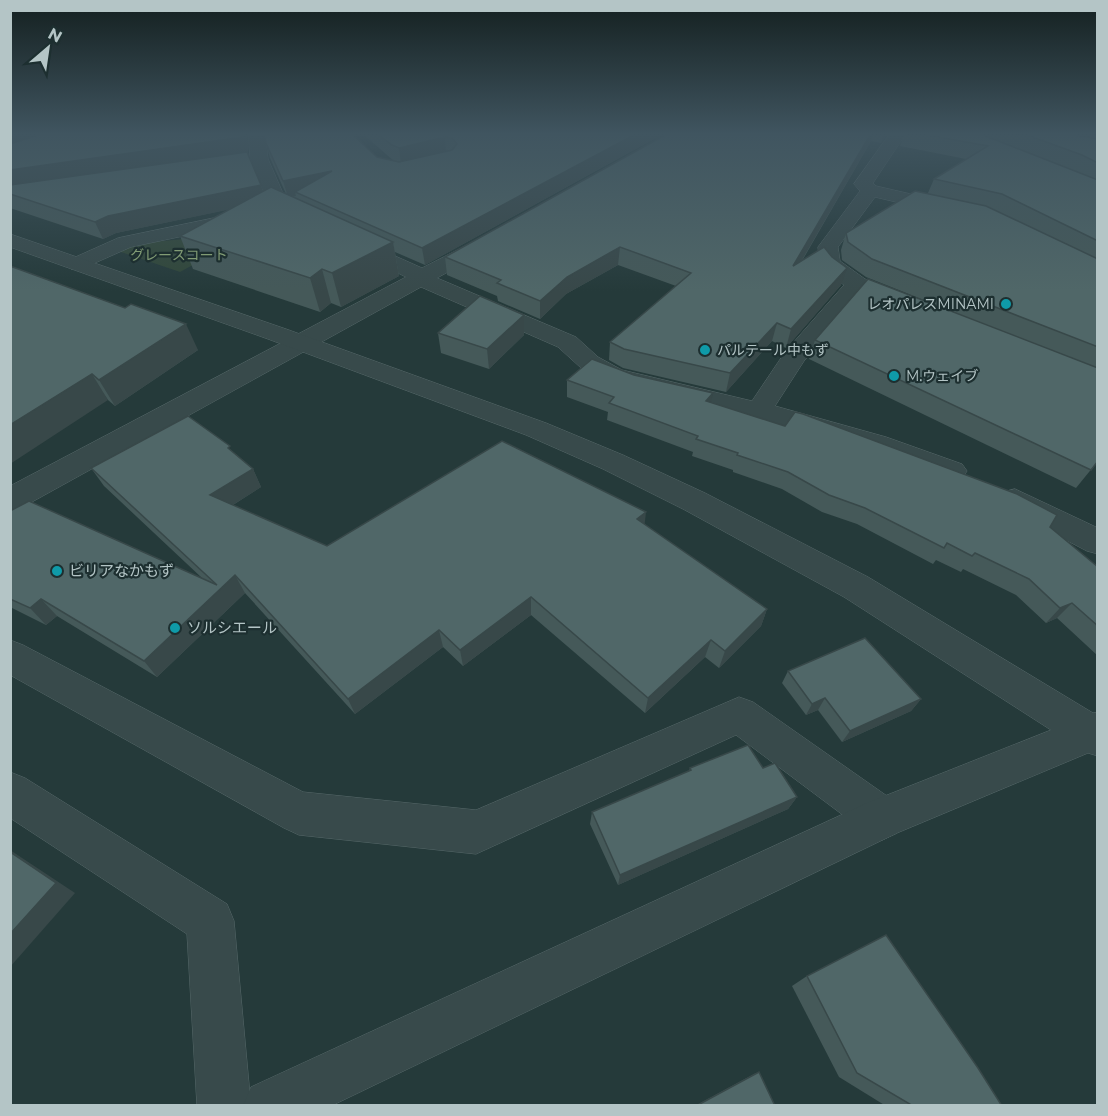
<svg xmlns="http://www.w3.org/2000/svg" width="1108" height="1116" font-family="Montserrat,'Noto Sans JP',sans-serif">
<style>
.green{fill:#314739}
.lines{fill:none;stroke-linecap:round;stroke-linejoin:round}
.minor-casing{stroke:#566869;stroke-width:1}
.tertiary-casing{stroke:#566869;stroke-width:1}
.minor{fill:#384a4b;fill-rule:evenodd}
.tertiary{fill:#384a4b;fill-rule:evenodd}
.wall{fill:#455959}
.shaded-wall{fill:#384849}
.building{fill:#506768;stroke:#384849;stroke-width:1.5}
.culture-dot{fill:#0f9aa8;stroke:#1d2f30;stroke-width:2}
.labels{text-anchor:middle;stroke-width:4.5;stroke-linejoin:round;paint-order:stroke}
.far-park-label{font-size:14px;fill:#819b74;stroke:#1d2f30}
.far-poi-label{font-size:14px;fill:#b4c5c6;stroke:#1d2f30;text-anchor:start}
.poi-label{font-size:15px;fill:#b4c5c6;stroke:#1d2f30;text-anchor:start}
</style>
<rect width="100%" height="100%" fill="#253a3a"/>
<!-- green -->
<polygon class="green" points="184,239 218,251 180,272 118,251 141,243"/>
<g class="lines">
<defs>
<g id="minor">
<path d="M249 135H265L268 159 289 207 306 215 309 219 306 223C294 226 279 219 271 210L250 159Z"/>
<path d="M889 135H905L873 183 876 186 954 204 957 208 954 212 947 214 875 197 838 247 840 261 865 279 912 298 915 303 912 308 904 310 896 308 861 293 804 361 775 406 886 437 962 464 967 471 962 478 952 481 828 438 604 380 580 367 558 347 421 287 21 508 10 511V486L406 277 350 249 347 245 350 241 357 239 422 268 479 239 486 237 493 239 496 243 493 247 437 278 576 337 598 357 622 370 752 401 785 352 844 285C826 271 820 271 818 247L860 191 854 184Z"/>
<polygon points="238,213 245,215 248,219 245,223 131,247 79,270 71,269 68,264 71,259 118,238"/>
<polygon points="1015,489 1098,528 1098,554 1087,551 1004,508 1000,500 1004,492"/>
<polygon points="10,640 23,645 303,792 476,810 739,697 753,702 897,803 904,818 897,833 882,840 867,833 736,735 476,854 299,835 284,828 10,675"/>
<polygon points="10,772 25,778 227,904 234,921 251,1106 197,1106 187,934 10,818"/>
</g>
<polygon id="tertiary" points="10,234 286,329 546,423 623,455 705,493 868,577 1093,713 1098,712 1098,756 1088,753 897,833 331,1106 243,1106 251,1087 867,803 1051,730 844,597 683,509 603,469 526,435 268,339 10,247"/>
</defs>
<!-- minor casing -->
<use href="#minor" class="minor-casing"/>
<!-- tertiary casing -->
<use href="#tertiary" class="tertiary-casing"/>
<!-- minor -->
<use href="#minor" class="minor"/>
<!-- tertiary -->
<use href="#tertiary" class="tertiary"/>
</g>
<!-- wall -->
<g class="wall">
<polygon points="10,135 247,135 248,153 263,192 286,194 270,158 266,143 377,157 392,161 394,161 364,135 661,135 425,265 395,252 399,276 341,307 331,303 320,312 193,269 180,236 230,209 116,233 103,239 10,208"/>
<polygon points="665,135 887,135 881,143 871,141 802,261 841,285 786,348 772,341 726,392 623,368 609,360 610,342 676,286 618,265 566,294 540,319 498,301 497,296 447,275 445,257"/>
<polygon points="904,135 1098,135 1098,461 1076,488 809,359 815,340 946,309 866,277 842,260 841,250 846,233 928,193 934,179 966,159 900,146"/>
<polygon points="10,266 198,350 115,406 108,400"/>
<polygon points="438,333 524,335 489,369 441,353"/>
<polygon points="634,375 711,402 1050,527 1098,567 1098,656 1057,618 1046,623 1016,595 963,569 961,572 936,560 933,564 857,524 822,512 782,489 733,472 733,470 692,456 693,452 607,420 608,412 567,397 567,380"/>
<polygon points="232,451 253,469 261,487 233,505 327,546 644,524 767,609 761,626 719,668 705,657 645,713 531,615 463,666 443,647 355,714 245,593 157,677 57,616 46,625 10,607 10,511 202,578 104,486 91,468"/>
<polygon points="788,671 921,699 911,711 842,742 818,710 806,715 782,683"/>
<polygon points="690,768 763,768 797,797 788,809 618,885 590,824 592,812 689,771"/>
<polygon points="807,976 1002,1106 886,1106 839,1077 792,986"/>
<polygon points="759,1072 775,1106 695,1106 754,1074"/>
</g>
<!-- shaded-wall -->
<g class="shaded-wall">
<polygon points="10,135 46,135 10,147"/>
<polygon points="243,135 247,135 248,153 10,187 10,170"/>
<polygon points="634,135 661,135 425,265 422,248"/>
<polygon points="870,135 873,135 871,141 788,284 793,266"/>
<polygon points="883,135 887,135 881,143"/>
<polygon points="445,137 446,153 401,164 399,148"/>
<polygon points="332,171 295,192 296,196 288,197 283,181"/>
<polygon points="261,185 266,202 116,233 103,239 95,222 108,216"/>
<polygon points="393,242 399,276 341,307 332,273"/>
<polygon points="620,247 618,265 566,294 540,319 540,301 567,277"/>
<polygon points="847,268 841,285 786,348 791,329"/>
<polygon points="322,269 331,303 320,312 310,278"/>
<polygon points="524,315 524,335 489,369 487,349"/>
<polygon points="777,323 772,341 726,392 730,373"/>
<polygon points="186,324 198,350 115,406 99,380"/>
<polygon points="92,374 108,400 10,464 10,425"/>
<polygon points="713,393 709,410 706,401"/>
<polygon points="253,469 261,487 220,513 210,495"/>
<polygon points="646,512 644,530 637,519"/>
<polygon points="235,575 245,593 157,677 144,661"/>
<polygon points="531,597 531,615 463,666 460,650"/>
<polygon points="41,599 57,616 46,625 30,608"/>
<polygon points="1072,603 1057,618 1046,623 1060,608"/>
<polygon points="767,609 761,626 719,668 725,651"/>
<polygon points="439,630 443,647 355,714 348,699"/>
<polygon points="711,640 705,657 645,713 648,698"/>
<polygon points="825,698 818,710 806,715 812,704"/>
<polygon points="921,699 911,711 842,742 850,731"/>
<polygon points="797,797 788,809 618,885 620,875"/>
<polygon points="10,850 75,893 10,967"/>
</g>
<!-- building -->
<g class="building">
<polygon points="38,135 243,135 243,137 10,170 10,144"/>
<polygon points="264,135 353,135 377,157 399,162 452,150 457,144 452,138 445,137 399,148 392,145 379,135 634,135 422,248 295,192 332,171 283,181 266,143"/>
<polygon points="665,135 870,135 793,266 824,247 832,257 847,268 791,329 777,323 730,373 624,349 610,342 691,273 620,247 567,277 540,301 497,283 501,280 445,257"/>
<polygon points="927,135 983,135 1098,180 1098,241 1002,194 934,179 988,146"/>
<polygon points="1027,135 1075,135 1098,139 1098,163 1082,155"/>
<polygon points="247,152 261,185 108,216 95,222 10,194 10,185"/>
<polygon points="271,187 393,242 332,273 322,269 310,278 180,236"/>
<polygon points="915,191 986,206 1098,259 1098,347 872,259 848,242 846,233"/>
<polygon points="10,266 125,308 131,304 186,324 99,380 92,374 10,425"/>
<polygon points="868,279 1098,368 1098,461 1091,470 815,340"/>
<polygon points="480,296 524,315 487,349 438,333"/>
<polygon points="592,359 634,375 713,393 706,401 785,426 795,412 803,414 1017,494 1057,515 1050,527 1098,567 1098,626 1072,603 1060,608 1029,579 975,553 972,556 947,543 944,548 865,508 829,495 788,472 737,455 738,453 696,439 698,436 609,403 614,397 567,380"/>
<polygon points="188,416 230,446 228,448 253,469 210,495 327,546 502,441 646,512 637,519 767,609 725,651 711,640 648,698 531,597 460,650 439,630 348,699 235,575 144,661 41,599 30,608 10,599 10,511 29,501 217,585 91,468"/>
<polygon points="865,638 921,699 850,731 825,698 812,704 788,671"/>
<polygon points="748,745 763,768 775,763 797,797 620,875 592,812 691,770 690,768"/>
<polygon points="10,852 56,883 10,934"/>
<polygon points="886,935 978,1068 1002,1106 913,1106 857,1073 807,976"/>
<polygon points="759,1072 775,1106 696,1106"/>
</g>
<!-- sky -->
<linearGradient id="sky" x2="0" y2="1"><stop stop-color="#142020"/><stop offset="0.46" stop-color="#405560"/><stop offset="1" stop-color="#405560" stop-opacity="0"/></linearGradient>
<rect width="1108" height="291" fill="url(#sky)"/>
<!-- markers -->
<g class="culture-dot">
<circle cx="1006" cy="304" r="6"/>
<circle cx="705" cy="350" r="6"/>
<circle cx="894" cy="376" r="6"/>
<circle cx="57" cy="571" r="6"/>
<circle cx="175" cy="628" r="6"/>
</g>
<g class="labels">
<!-- far-park labels -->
<g class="far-park-label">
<text x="179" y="260">グレースコート</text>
</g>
<!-- far-poi labels -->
<g class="far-poi-label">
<text x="994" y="309" text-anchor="end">レオパレスMINAMI</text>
<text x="717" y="355">パルテール中もず</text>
<text x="906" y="381">M.ウェイブ</text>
</g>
<!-- poi labels -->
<g class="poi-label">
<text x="69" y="576">ビリアなかもず</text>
<text x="187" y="633">ソルシエール</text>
</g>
</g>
<!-- border -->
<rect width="1108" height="1116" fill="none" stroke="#b4c5c6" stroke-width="24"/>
<!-- north arrow -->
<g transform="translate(48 48) rotate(29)" stroke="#1d2f30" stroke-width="4.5" paint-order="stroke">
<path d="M0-4.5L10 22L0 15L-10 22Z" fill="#b4c5c6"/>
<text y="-9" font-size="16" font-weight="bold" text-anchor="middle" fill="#b4c5c6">N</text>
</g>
</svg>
